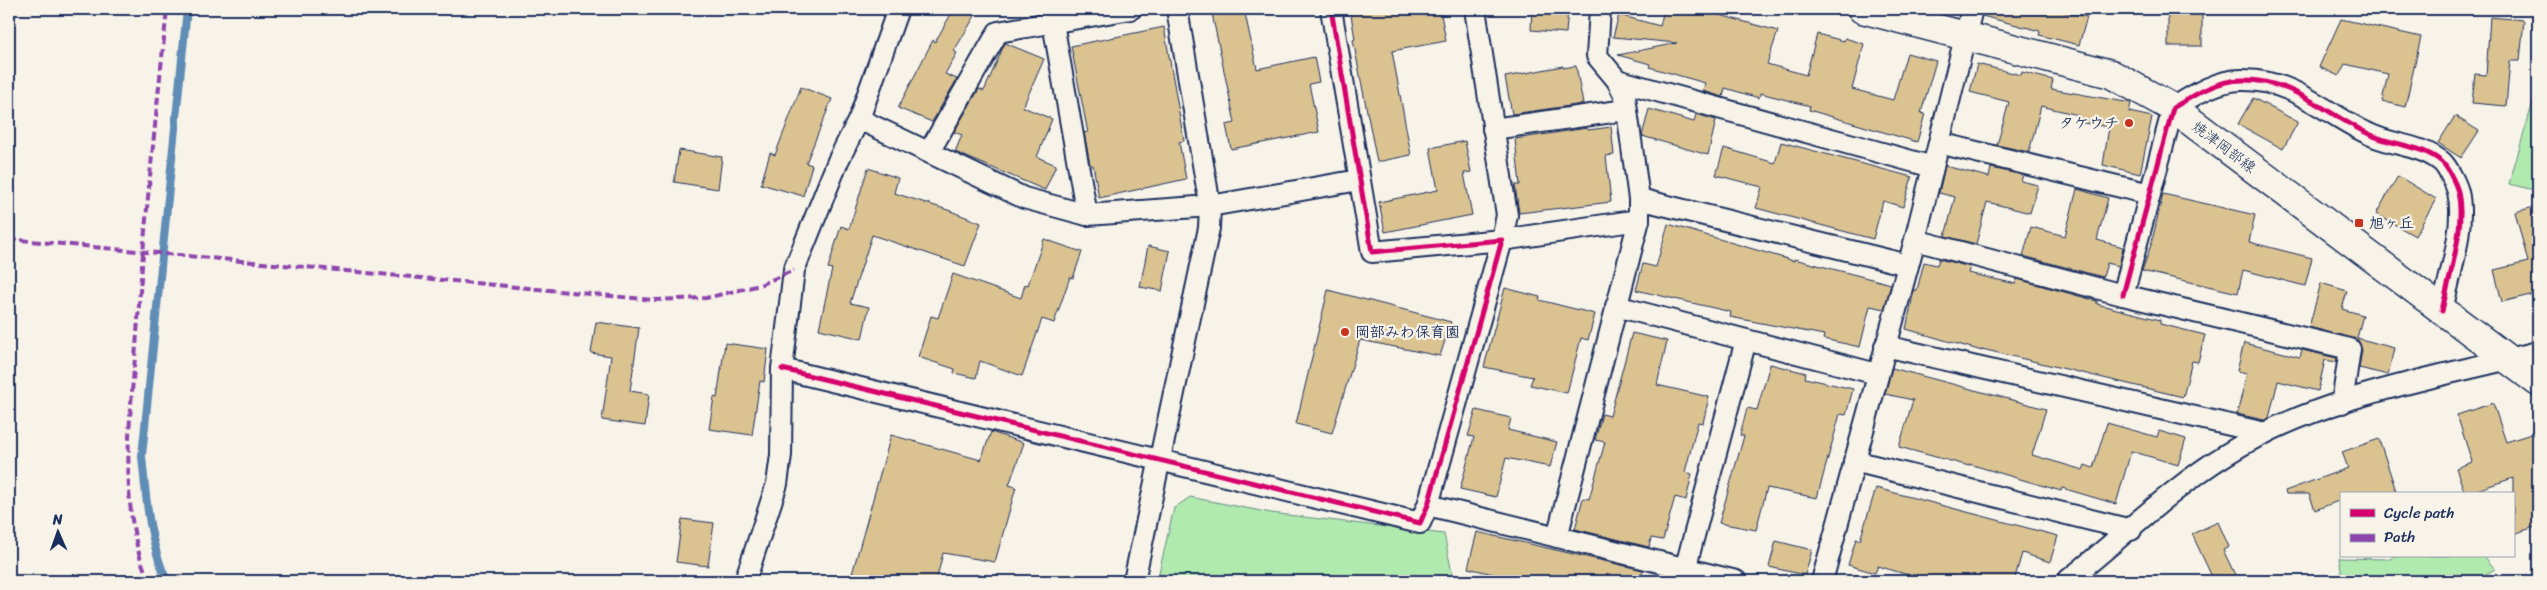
<svg xmlns="http://www.w3.org/2000/svg" width="2547" height="590" font-family="Sriracha,'Klee One',sans-serif">
<style>
.green{fill:#b0eaae;stroke:#668c86}
.lines{fill:none;stroke-linecap:round;stroke-linejoin:round}
.stream{stroke:#618db6;stroke-width:8}
.building{fill:#dbc291;stroke:#1b2f5e}
.street-casing{stroke:#1b2f5e;stroke-width:24}
.secondary-casing{stroke:#1b2f5e;stroke-width:31}
.street{stroke:#f7f3e8;stroke-width:20}
.secondary{stroke:#f7f3e8;stroke-width:28}
.quiet{stroke:#8e44ad;stroke-width:4;stroke-dasharray:8 4;stroke-linecap:butt}
.cycleway-casing{stroke:#f7f3e8;stroke-width:8}
.cycleway{stroke:#d6006c;stroke-width:5}
.poi-dot{fill:#c8321e;stroke:#f7f3e8;stroke-width:2}
.labels{text-anchor:middle;stroke-width:4.5;stroke-linejoin:round;paint-order:stroke}
.poi-label{font-size:15px;font-weight:bold;fill:#1b2f5e;stroke:#f7f3e8;text-anchor:start}
.street-label{font-size:15px;fill:#1b2f5e;stroke:#f7f3e8}
</style>
<rect width="100%" height="100%" fill="#f7f3e8"/>
<filter id="ink" filterUnits="userSpaceOnUse"><feTurbulence type="fractalNoise" baseFrequency=".02" numOctaves="2"/><feDisplacementMap in="SourceGraphic" scale="10" xChannelSelector="R" yChannelSelector="G"/><feConvolveMatrix kernelMatrix="1 2 1 2 8 2 1 2 1" color-interpolation-filters="sRGB"/></filter>
<g filter="url(#ink)">
<!-- green -->
<g class="green">
<polygon points="2538,85 2538,191 2509,184"/>
<polygon points="1190,497 1271,513 1444,534 1453,578 1461,581 1157,581 1174,508"/>
<polygon points="2394,556 2484,556 2495,569 2474,581 2343,581 2339,558 2390,559"/>
</g>
<g class="lines">
<!-- stream -->
<path class="stream" d="M167 581C149 542 146 498 142 456L187 9"/>
</g>
<!-- building -->
<g class="building">
<polygon points="954,9 979,9 954,51 957,53 945,74 957,79 932,122 898,108 933,40 935,42"/>
<polygon points="1211,9 1244,9 1257,69 1314,57 1319,82 1309,84 1319,132 1231,149 1226,125 1235,123"/>
<polygon points="1350,9 1440,9 1446,41 1392,51 1411,155 1377,162 1353,40 1355,39"/>
<polygon points="1532,9 1568,9 1566,33 1531,30"/>
<polygon points="1664,9 1698,9 1778,31 1767,64 1806,75 1817,34 1844,41 1845,38 1864,44 1852,89 1893,100 1907,53 1936,61 1921,113 1925,114 1917,142 1809,110 1810,106 1760,93 1759,98 1725,88 1723,97 1703,91 1705,83 1649,67 1650,64 1618,55 1677,43 1613,37 1619,15 1660,26"/>
<polygon points="1984,9 2050,9 2087,17 2079,45 2039,35 2040,31 1982,16"/>
<rect x="2168" y="9" width="34" height="37"/>
<polygon points="2490,17 2524,20 2520,61 2510,61 2506,106 2472,103 2475,74 2486,75"/>
<polygon points="2341,19 2421,37 2405,107 2382,101 2388,74 2345,64 2339,76 2319,67"/>
<polygon points="1164,27 1184,141 1179,142 1186,179 1099,198 1093,165 1090,165 1084,132 1088,133 1071,46"/>
<polygon points="1005,43 1044,59 1023,107 1052,119 1037,157 1056,165 1045,190 955,152 962,135 954,132 979,89 984,91"/>
<polygon points="1977,64 2021,75 2022,72 2053,80 2051,89 2131,103 2129,112 2152,117 2140,174 2103,165 2109,127 2077,122 2078,115 2041,106 2029,152 1997,145 2009,102 1970,92"/>
<polygon points="1563,66 1563,68 1576,66 1583,104 1512,114 1505,77"/>
<polygon points="801,87 832,99 806,163 812,165 803,196 761,184 770,153 775,155"/>
<polygon points="2253,98 2298,122 2283,149 2238,124"/>
<polygon points="1649,109 1694,122 1696,114 1716,120 1708,155 1642,136"/>
<polygon points="2455,116 2479,131 2461,158 2438,143"/>
<polygon points="1611,127 1614,155 1606,156 1611,202 1519,213 1515,185 1520,185 1515,139 1587,128 1588,130"/>
<polygon points="1465,141 1471,172 1464,173 1472,215 1385,232 1379,202 1438,190 1430,148"/>
<polygon points="1781,142 1912,177 1903,207 1883,201 1873,239 1756,208 1762,187 1716,175 1724,148 1775,163"/>
<polygon points="679,150 722,157 718,189 674,182"/>
<polygon points="1945,166 1989,177 1991,168 2023,175 2021,181 2038,185 2030,213 1987,202 1976,244 1945,236 1955,197 1939,193"/>
<polygon points="868,168 898,178 894,193 948,210 981,223 965,266 872,235 850,303 869,307 862,339 819,329 832,269 828,268 841,226 849,229"/>
<polygon points="2398,176 2436,199 2415,236 2376,214"/>
<polygon points="2077,189 2108,198 2097,240 2123,247 2119,266 2107,263 2103,277 2023,256 2031,227 2065,236"/>
<polygon points="2163,194 2255,215 2249,242 2312,258 2305,286 2243,270 2238,293 2142,271 2151,245"/>
<polygon points="2538,206 2538,293 2502,302 2494,270 2528,262 2515,212"/>
<polygon points="1668,224 1794,261 1794,259 1891,284 1884,309 1870,306 1860,347 1823,339 1824,335 1730,317 1731,312 1636,290 1643,264 1656,267"/>
<polygon points="1044,239 1082,252 1073,278 1070,277 1054,323 1042,319 1022,376 980,361 976,378 954,373 955,369 918,357 931,316 938,318 953,274 1021,298 1025,284 1028,285"/>
<polygon points="1148,246 1170,251 1162,291 1140,287"/>
<polygon points="1939,259 1970,267 1968,273 2016,284 2017,279 2097,301 2097,304 2160,320 2160,324 2205,335 2198,362 2192,361 2183,397 1982,349 1982,351 1906,329 1914,290 1917,290 1924,262 1937,265"/>
<polygon points="2321,283 2347,291 2342,309 2363,315 2357,338 2394,348 2388,375 2359,368 2362,350 2358,340 2309,327"/>
<polygon points="1505,288 1540,297 1539,300 1595,314 1588,340 1581,338 1567,393 1530,385 1533,377 1484,367"/>
<polygon points="1328,290 1451,322 1440,356 1360,340 1332,433 1296,424"/>
<polygon points="596,322 639,328 630,391 649,394 645,426 602,420 611,356 591,353"/>
<polygon points="1632,333 1667,341 1657,385 1709,397 1703,423 1698,422 1685,472 1692,474 1686,500 1675,497 1663,540 1651,538 1649,547 1575,529 1583,498 1589,499 1605,442 1595,440 1602,414 1610,416"/>
<polygon points="725,343 768,349 764,382 760,381 752,435 709,429 714,397 717,398"/>
<polygon points="2244,343 2300,357 2302,350 2337,358 2336,362 2325,360 2318,391 2278,381 2269,418 2264,420 2237,414 2247,373 2237,371"/>
<polygon points="1770,364 1806,373 1805,378 1853,389 1846,415 1840,414 1817,498 1767,488 1756,530 1719,523 1744,436 1740,435 1747,408 1757,410"/>
<polygon points="1892,368 2046,409 2032,455 2083,470 2085,465 2093,468 2107,423 2157,437 2159,431 2186,439 2178,465 2131,451 2116,504 2062,488 2061,491 1969,464 1969,466 1899,447 1913,400 1885,394"/>
<polygon points="2493,403 2506,442 2534,433 2538,445 2538,526 2513,534 2513,478 2465,494 2456,468 2472,462 2457,415"/>
<polygon points="1476,410 1511,418 1508,430 1557,442 1550,467 1506,458 1496,497 1460,489 1474,437 1468,436"/>
<polygon points="991,432 1024,443 1009,485 1016,487 995,562 943,553 936,581 850,581 891,435 981,460"/>
<polygon points="2379,439 2397,494 2341,494 2341,500 2315,510 2309,494 2286,494 2285,491 2348,468 2342,452"/>
<polygon points="1876,488 2058,536 2050,562 2022,553 2014,581 1941,581 1923,576 1922,579 1878,566 1875,573 1848,565 1856,539 1860,540"/>
<polygon points="682,519 714,523 708,566 676,562"/>
<polygon points="2218,522 2229,547 2223,550 2238,581 2214,581 2192,534"/>
<polygon points="1477,532 1643,570 1640,581 1522,581 1468,568"/>
<polygon points="1776,541 1812,550 1805,575 1769,567"/>
</g>
<g class="lines">
<defs>
<g id="street">
<polyline points="1475,9 1507,215 1502,240 1639,220"/>
<polyline points="1053,23 1087,215"/>
<polyline points="1617,80 1933,167"/>
<polyline points="859,119 1024,198 1087,215 1210,206 1359,180"/>
<polyline points="1493,129 1626,110"/>
<polyline points="1939,143 2150,194"/>
<polyline points="929,152 998,32 1131,9"/>
<polyline points="1639,199 1908,265"/>
<polyline points="1915,240 2123,295 2350,349 2342,403"/>
<path d="M2123 295 2173 108C2194 95 2217 80 2242 80 2293 79 2326 114 2369 134 2393 146 2420 144 2442 162 2448 168 2456 184 2458 192 2466 226 2449 276 2442 311"/>
<polyline points="1616,306 1877,374"/>
<polyline points="1885,346 2265,433"/>
<polyline points="782,369 1420,523 1428,505 1502,240 1372,252 1331,9"/>
<polyline points="1854,461 2131,530"/>
<polyline points="1428,505 1736,581"/>
<polyline points="1557,537 1639,220 1639,199 1625,96 1617,80 1597,56 1600,9"/>
<polyline points="745,581 777,484 781,455 782,369 794,270 838,161 859,119 898,9"/>
<polyline points="1134,581 1209,228 1210,206 1177,9"/>
<polyline points="1682,581 1746,340"/>
<polyline points="1822,581 1915,240 1972,9"/>
<path d="M2067 581C2119 540 2171 488 2227 454 2319 396 2434 378 2538 352"/>
</g>
<polyline id="secondary" points="1862,9 2111,74 2173,108 2538,382"/>
</defs>
<!-- street casing -->
<use href="#street" class="street-casing"/>
<!-- secondary casing -->
<use href="#secondary" class="secondary-casing"/>
<!-- street -->
<use href="#street" class="street"/>
<!-- secondary -->
<use href="#secondary" class="secondary"/>
<!-- quiet -->
<g class="quiet">
<polyline points="9,239 654,300 706,298 760,285 794,270"/>
<path d="M149 581C116 507 131 412 137 334 144 225 156 117 167 9"/>
</g>
<defs>
<g id="cycleway">
<path d="M2123 295 2173 108C2194 95 2217 80 2242 80 2293 79 2326 114 2369 134 2393 146 2420 144 2442 162 2448 168 2456 184 2458 192 2466 226 2449 276 2442 311"/>
<polyline points="782,369 1420,523 1428,505 1502,240 1372,252 1331,9"/>
</g>
</defs>
<!-- cycleway casing -->
<use href="#cycleway" class="cycleway-casing"/>
<!-- cycleway -->
<use href="#cycleway" class="cycleway"/>
</g>
</g>
<!-- markers -->
<g class="poi-dot">
<circle cx="2129" cy="123" r="5"/>
<rect x="2354" y="218" width="10" height="10" rx="2.5"/>
<circle cx="1345" cy="332" r="5"/>
</g>
<g class="labels">
<!-- poi labels -->
<g class="poi-label">
<text x="2119" y="128" text-anchor="end">タケウチ</text>
<text x="2369" y="228">旭ヶ丘</text>
<text x="1355" y="337">岡部みわ保育園</text>
</g>
<!-- street labels -->
<g class="street-label">
<text transform="translate(2224 147) rotate(37)" y="5">焼津岡部線</text>
</g>
</g>
<!-- margin -->
<rect width="2547" height="590" fill="none" stroke="#f7f3e8" stroke-width="30"/>
<rect x="15" y="15" width="2517" height="560" fill="none" stroke="#1b2f5e" stroke-width="2" filter="url(#ink)"/>
<!-- legend -->
<rect x="2340" y="492" width="175" height="65" fill="#f7f3e8" stroke="#9fa5b1"/>
<rect x="2350" y="509" width="25" height="8" fill="#d6006c" stroke="#9fa5b1"/>
<text x="2384" y="518" font-size="15" fill="#1b2f5e">Cycle path</text>
<rect x="2350" y="534" width="25" height="8" fill="#8e44ad" stroke="#9fa5b1"/>
<text x="2384" y="542" font-size="15" fill="#1b2f5e">Path</text>
<!-- north arrow -->
<g transform="translate(58 532) rotate(358)" stroke="#f7f3e8" stroke-width="4" paint-order="stroke">
<path d="M0-4L9 19L0 12L-9 19Z" fill="#1b2f5e"/>
<text y="-8" font-size="14" font-weight="bold" text-anchor="middle" fill="#1b2f5e">N</text>
</g>
</svg>
